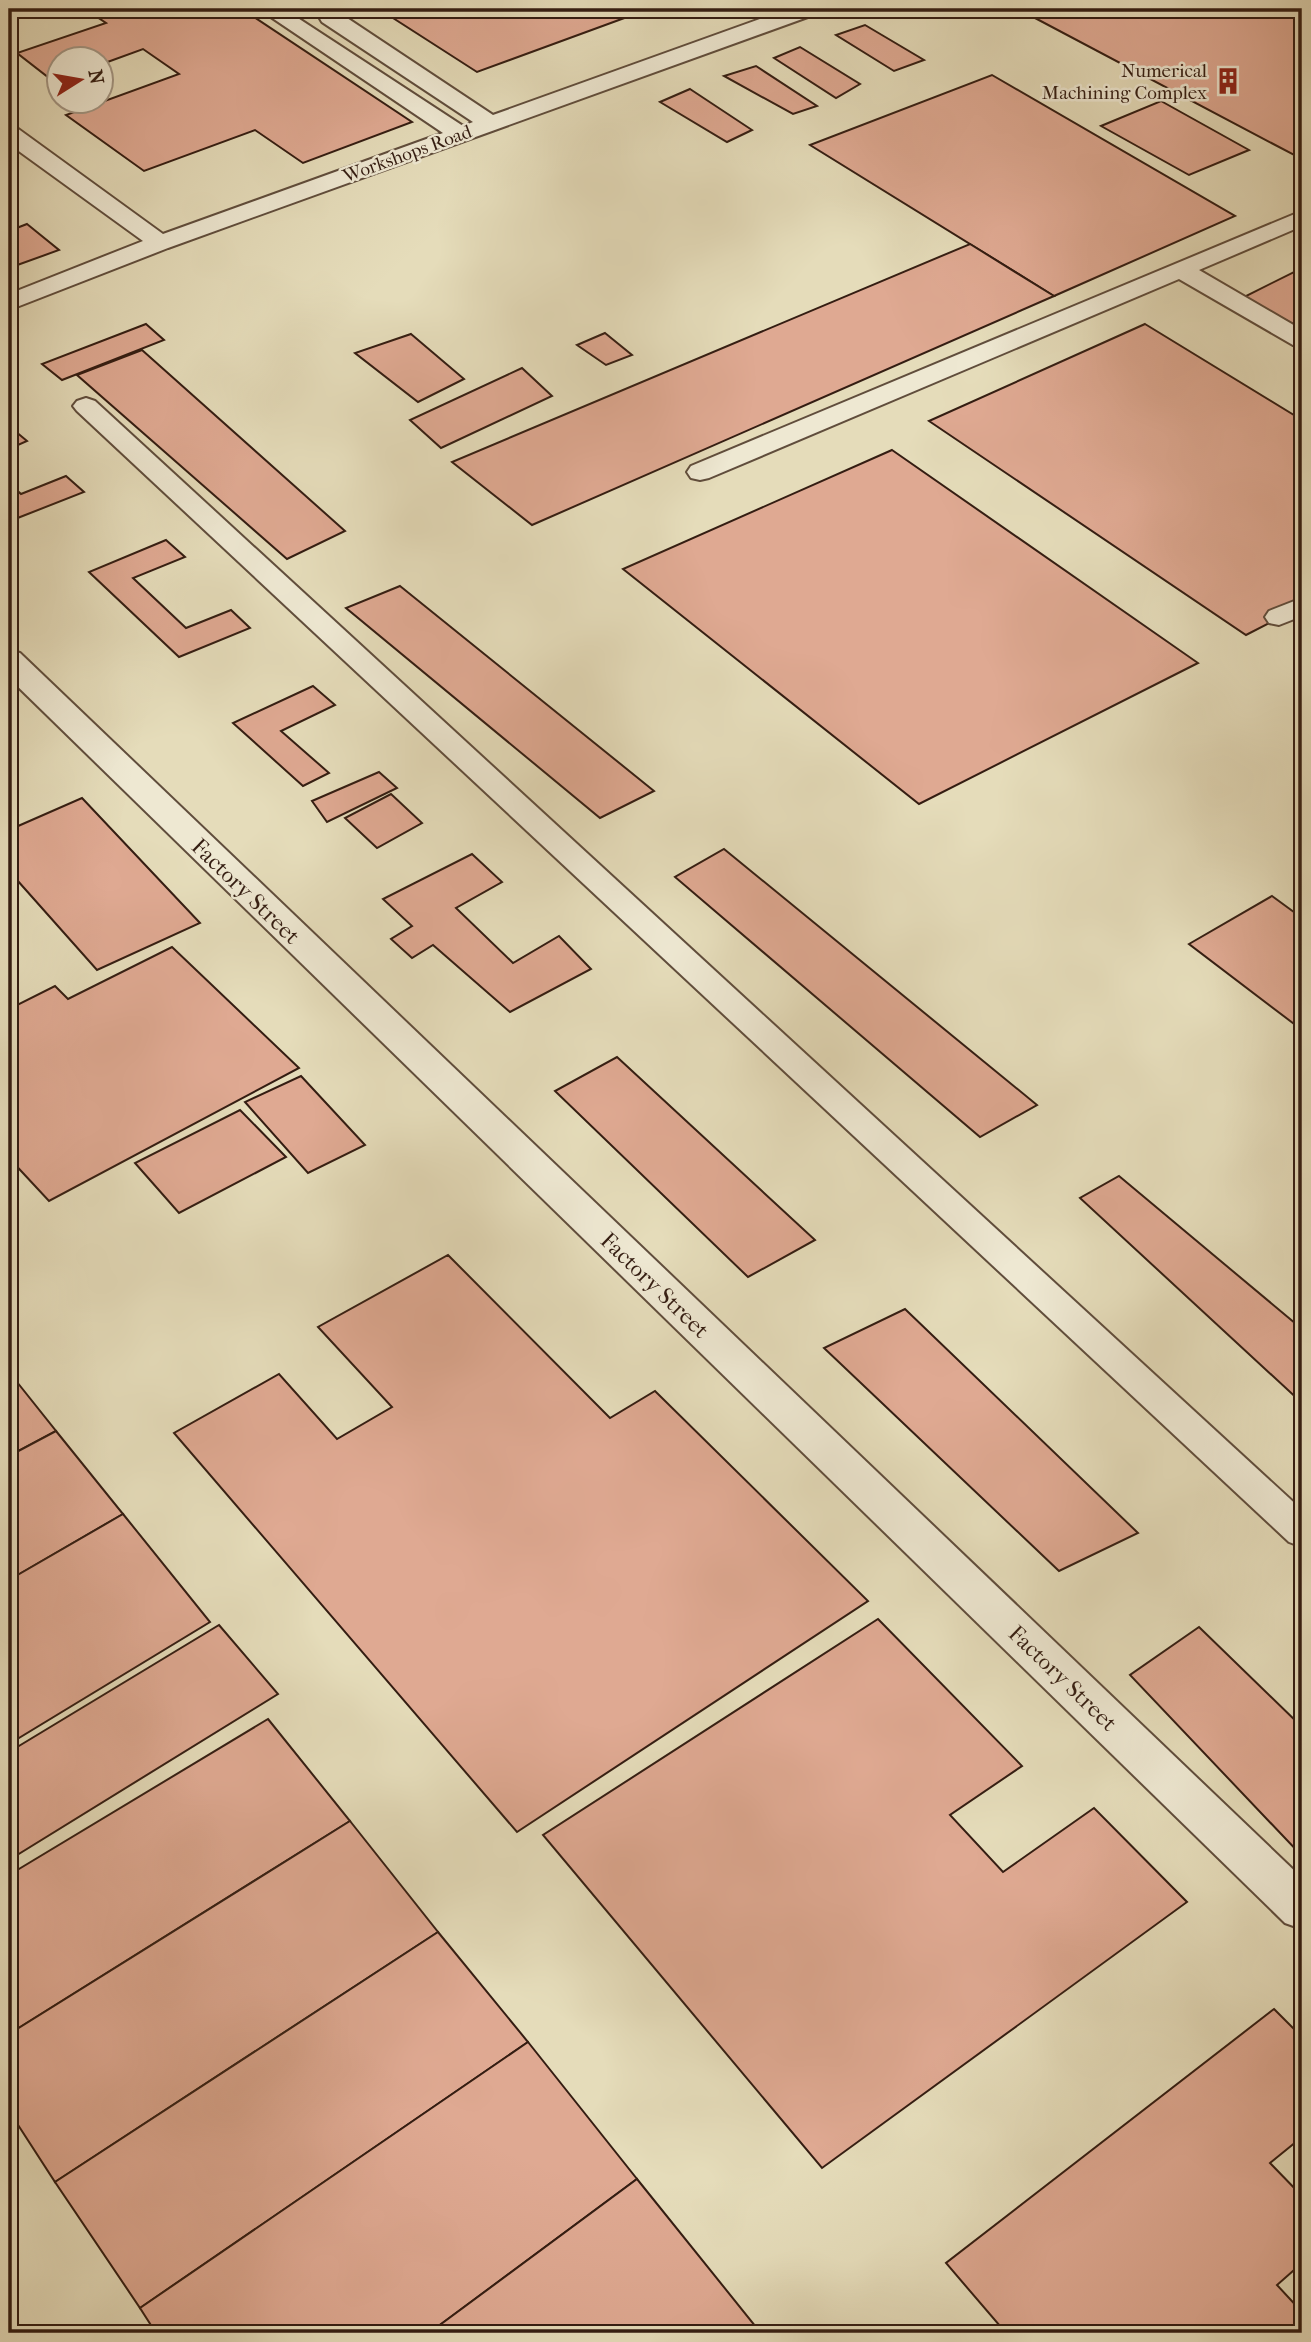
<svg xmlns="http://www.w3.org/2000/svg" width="1311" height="2342" font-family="'IM FELL French Canon',serif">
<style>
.building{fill:#dfa992;stroke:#341d12;stroke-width:2}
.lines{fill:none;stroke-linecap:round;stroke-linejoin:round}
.lane-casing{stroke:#604d3c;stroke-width:4}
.street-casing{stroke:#604d3c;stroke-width:4}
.lane{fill:#eee8d2;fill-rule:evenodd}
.street{fill:#eee8d2;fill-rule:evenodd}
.labels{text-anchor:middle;stroke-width:5;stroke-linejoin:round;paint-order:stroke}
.far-poi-label{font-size:19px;fill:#341d12;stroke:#eee8d2;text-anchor:end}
.far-street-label{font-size:19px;fill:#341d12;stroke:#eee8d2}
.street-label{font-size:23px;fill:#341d12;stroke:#eee8d2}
</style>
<rect width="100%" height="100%" fill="#e5dcba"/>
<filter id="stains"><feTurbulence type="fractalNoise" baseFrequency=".00286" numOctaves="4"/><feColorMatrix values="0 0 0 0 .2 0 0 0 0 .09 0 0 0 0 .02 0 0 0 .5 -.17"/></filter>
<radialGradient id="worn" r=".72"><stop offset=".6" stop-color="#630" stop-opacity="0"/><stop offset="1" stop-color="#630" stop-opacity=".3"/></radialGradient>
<!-- building -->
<g class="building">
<polygon points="85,9 242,9 412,122 303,163 255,130 144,171 66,115 179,74 143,49 102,64 102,60 60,60 60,78 53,81 17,53 106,23"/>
<polygon points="379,9 649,9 477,72"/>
<polygon points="1018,9 1302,9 1302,153 1296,156"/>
<polygon points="865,25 924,60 894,71 836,35"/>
<polygon points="800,47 860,84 836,98 774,58"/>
<polygon points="756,66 817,106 793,114 724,76"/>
<polygon points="992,75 1235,216 1054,296 810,145"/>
<polygon points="690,89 752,130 727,142 660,102"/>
<polygon points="1161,101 1249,150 1189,175 1101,126"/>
<polygon points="27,224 59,250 9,268 9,231"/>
<polygon points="970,244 1054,296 532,525 452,462"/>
<polygon points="1302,268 1302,329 1244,297"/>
<polygon points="146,324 164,340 62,380 42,364"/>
<polygon points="1145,324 1302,420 1302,606 1246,635 929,421"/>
<polygon points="605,333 632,355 606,365 577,345"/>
<polygon points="411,334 464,379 418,402 355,353"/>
<polygon points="142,350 345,531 287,559 77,375"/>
<polygon points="522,368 552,396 441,448 410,420"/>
<polygon points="9,426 27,441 9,449"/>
<polygon points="892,450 1198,663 919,804 623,569"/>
<polygon points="66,476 84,492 15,519 9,514 9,483 21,494"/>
<polygon points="166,540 185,557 133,578 186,628 231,610 250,628 179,657 89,572"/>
<polygon points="400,586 654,791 600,818 346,608"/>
<polygon points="313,686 335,705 281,731 329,773 303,786 233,723"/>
<polygon points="379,772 397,788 327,822 312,801"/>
<polygon points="391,794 422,823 377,848 345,818"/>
<polygon points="82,798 200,923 97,970 9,871 9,830"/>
<polygon points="724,849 1037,1105 980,1137 675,877"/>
<polygon points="472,854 502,882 456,908 513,963 559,936 591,969 510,1012 433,945 412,958 391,939 412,926 383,899"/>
<polygon points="1272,896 1302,918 1302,1030 1189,944"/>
<polygon points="172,947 299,1068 49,1201 9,1158 9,1009 55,986 68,999"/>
<polygon points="617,1057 815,1240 748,1277 555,1091"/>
<polygon points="301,1076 365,1145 308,1173 245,1102"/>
<polygon points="240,1110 286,1157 179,1213 135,1163"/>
<polygon points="1119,1176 1302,1329 1302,1403 1080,1198"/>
<polygon points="448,1255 610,1418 655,1391 868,1601 517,1832 174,1433 279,1374 337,1439 392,1407 318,1327"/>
<polygon points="905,1309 1138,1533 1059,1571 824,1348"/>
<polygon points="9,1372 56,1431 9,1456"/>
<polygon points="56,1431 123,1514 9,1580 9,1456"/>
<polygon points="123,1514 210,1622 9,1744 9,1580"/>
<polygon points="878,1619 1022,1766 950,1815 1003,1872 1094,1808 1187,1902 822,2168 543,1835"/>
<polygon points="219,1625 278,1694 9,1860 9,1752"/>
<polygon points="1199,1627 1302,1727 1302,1856 1130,1675"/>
<polygon points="268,1719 350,1821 9,2034 9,1875"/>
<polygon points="350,1821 438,1932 55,2182 9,2111 9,2034"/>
<polygon points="438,1932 528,2042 140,2308 55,2182"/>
<polygon points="1274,2009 1302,2037 1302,2137 1270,2163 1302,2196 1302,2263 1277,2285 1302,2312 1302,2333 1006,2333 946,2263"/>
<polygon points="528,2042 637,2179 429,2333 156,2333 140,2308"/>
<polygon points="637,2179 756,2327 747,2333 429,2333"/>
</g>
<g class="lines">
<defs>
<g id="lane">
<polygon points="259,9 284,9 463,126 473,122 322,22 319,17 322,12 338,12 493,115 788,9 819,9 816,14 168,248 9,310 9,294 143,241 9,144 9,126 17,128 163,234 443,133"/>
<polygon points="1302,211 1302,226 1199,270 1302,330 1302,347 1293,345 1179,279 709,478 700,480 691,478 687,472 691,466"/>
<polygon points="86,398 95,401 1302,1510 1302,1547 1289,1542 77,411 73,406 77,401"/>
<polygon points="1302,598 1302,616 1279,625 1269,623 1265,617 1269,611"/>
</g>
<polygon id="street" points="9,650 20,653 1302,1878 1302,1929 1285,1923 9,678"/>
</defs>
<!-- lane casing -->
<use href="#lane" class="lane-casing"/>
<!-- street casing -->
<use href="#street" class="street-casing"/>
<!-- lane -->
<use href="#lane" class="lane"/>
<!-- street -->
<use href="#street" class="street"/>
</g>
<!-- icons -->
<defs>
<symbol id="building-bare" viewBox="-9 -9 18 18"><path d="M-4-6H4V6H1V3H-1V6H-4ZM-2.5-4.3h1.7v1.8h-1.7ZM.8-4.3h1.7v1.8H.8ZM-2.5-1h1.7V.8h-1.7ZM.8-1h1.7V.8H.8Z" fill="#8f2418" stroke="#eee8d2" stroke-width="2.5" paint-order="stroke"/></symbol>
</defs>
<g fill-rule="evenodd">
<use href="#building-bare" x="1209" y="62" width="38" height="38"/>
</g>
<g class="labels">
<!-- far-poi labels -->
<g class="far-poi-label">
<text x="1207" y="77">Numerical<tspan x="1207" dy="22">Machining Complex</tspan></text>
</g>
<!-- far-street labels -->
<g class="far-street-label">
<text transform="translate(407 153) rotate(-20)" y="7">Workshops Road</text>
</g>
<!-- street labels -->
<g class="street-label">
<text transform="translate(246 891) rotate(44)" y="8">Factory Street</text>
<text transform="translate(655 1285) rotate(44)" y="8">Factory Street</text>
<text transform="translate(1063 1678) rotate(44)" y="8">Factory Street</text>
</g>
</g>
<!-- margin -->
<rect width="1311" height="2342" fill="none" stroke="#e5dcba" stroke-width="35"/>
<rect x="10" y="10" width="1290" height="2321" fill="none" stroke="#341d12" stroke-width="3.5"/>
<rect x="18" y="18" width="1276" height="2307" fill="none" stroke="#341d12" stroke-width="2"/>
<!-- north arrow -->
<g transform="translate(80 80) rotate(79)"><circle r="33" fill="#eee8d2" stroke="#a49785" stroke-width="2"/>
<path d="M0-5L12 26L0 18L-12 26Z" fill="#8f2418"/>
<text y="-10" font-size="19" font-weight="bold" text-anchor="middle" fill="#341d12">N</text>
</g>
<rect width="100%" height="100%" filter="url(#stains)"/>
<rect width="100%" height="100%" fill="url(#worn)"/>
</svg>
